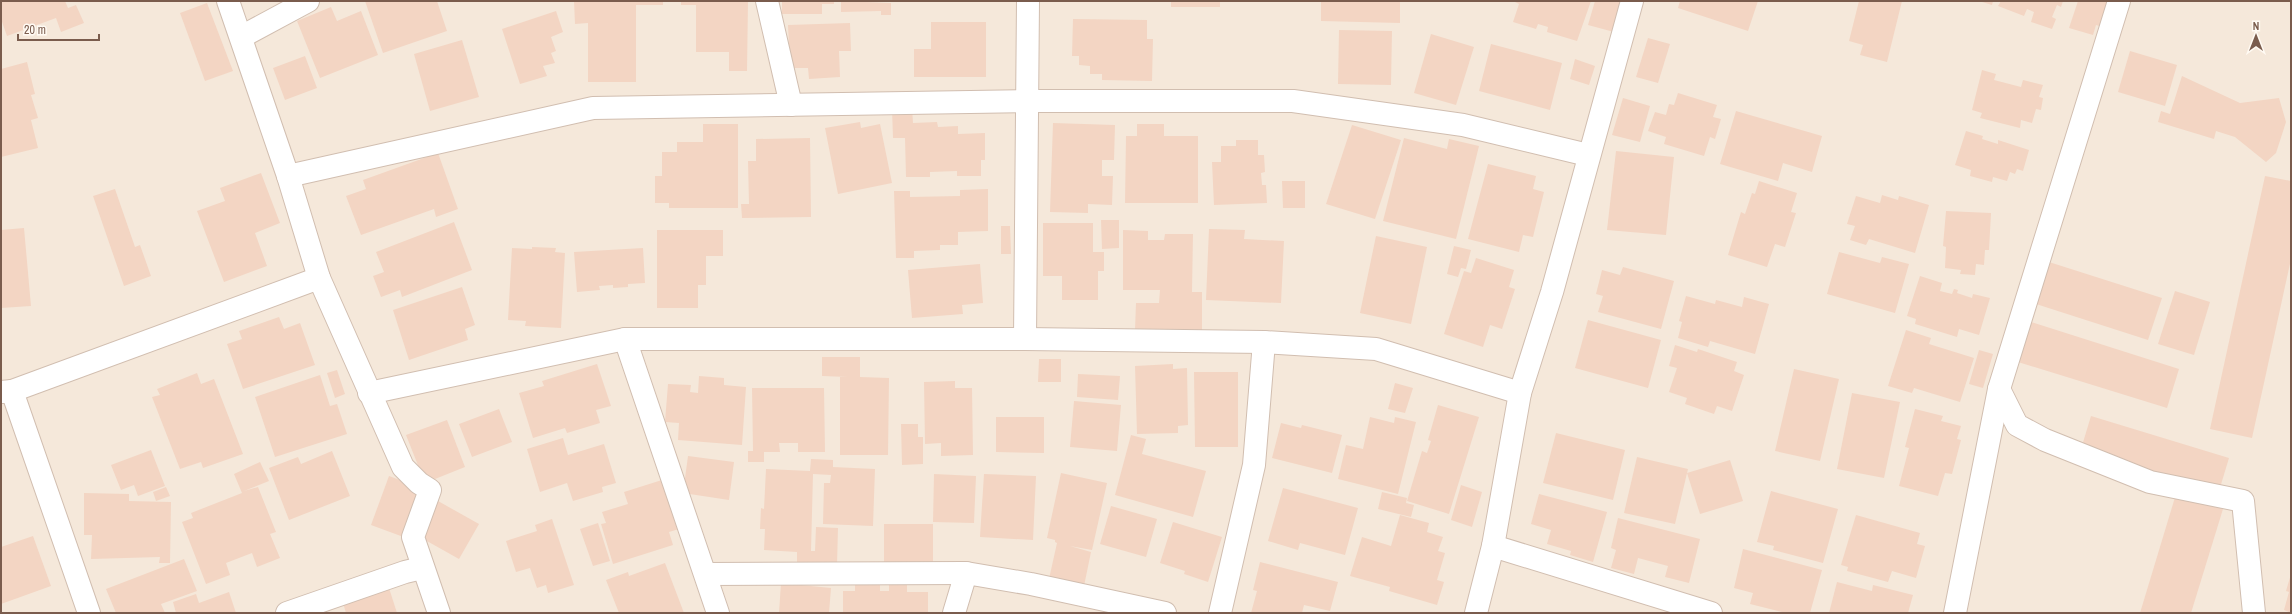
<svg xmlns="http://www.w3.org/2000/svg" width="2292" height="614" font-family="'Archivo Narrow',sans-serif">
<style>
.residential{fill:#f5e8da}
.building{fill:#f3d5c3}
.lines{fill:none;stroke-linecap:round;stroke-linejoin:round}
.minor-casing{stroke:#d1beb0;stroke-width:24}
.minor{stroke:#fff;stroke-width:22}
</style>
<rect width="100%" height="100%" fill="#fdf6ec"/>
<!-- residential -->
<rect class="residential" x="1" y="1" width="2290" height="612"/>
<!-- building -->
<g class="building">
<polygon points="1,1 65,1 68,8 76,5 84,23 61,32 56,18 7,36 1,19"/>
<polygon points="365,1 437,1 447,31 383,53"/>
<polygon points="574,1 663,1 663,5 636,5 636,82 588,82 588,23 575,24"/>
<polygon points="681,1 748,1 747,71 729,71 729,52 696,52 696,5 681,5"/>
<polygon points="782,1 834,1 834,4 822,4 822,14 782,14"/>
<polygon points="841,1 891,3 891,15 881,15 881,11 841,12"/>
<rect x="1171" y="1" width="49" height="6"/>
<polygon points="1321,1 1400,1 1400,23 1321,21"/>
<polygon points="1513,1 1591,1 1577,41 1547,32 1548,27 1538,24 1536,29 1513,22 1519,4"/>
<polygon points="1595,1 1624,1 1614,32 1588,25"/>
<polygon points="1680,1 1758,1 1748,31 1678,8"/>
<polygon points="1859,1 1902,1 1887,62 1860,55 1863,45 1849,41"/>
<polygon points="1979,1 1993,1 1992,5"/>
<polygon points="2001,1 2063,1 2061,7 2057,5 2052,17 2056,19 2052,29 2031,22 2034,12 2027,9 2024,16 1998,6"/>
<polygon points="2078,1 2110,1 2102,27 2096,25 2093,35 2069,28"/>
<polygon points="207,3 233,71 205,81 180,13"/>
<polygon points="331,7 337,21 361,11 378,55 320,78 297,21"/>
<polygon points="556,11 563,32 551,37 556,51 551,53 555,63 543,66 547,76 520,84 502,29"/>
<polygon points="1073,19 1147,20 1147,39 1153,39 1152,81 1102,80 1102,74 1090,74 1090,66 1079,65 1079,56 1072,56"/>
<polygon points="931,22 986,22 986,77 914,77 914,49 931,49"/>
<polygon points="850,23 851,51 839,51 840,77 809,79 808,68 790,68 788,25"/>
<polygon points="1339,30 1392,31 1391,85 1338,84"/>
<polygon points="1431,34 1474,47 1456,105 1414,93"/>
<polygon points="1648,38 1670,44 1658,83 1636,77"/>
<polygon points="462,40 479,97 430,111 414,54"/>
<polygon points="1491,44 1562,63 1550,110 1479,91"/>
<polygon points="2130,51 2177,65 2165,106 2118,92"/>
<polygon points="305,56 317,88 285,100 273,68"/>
<polygon points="1575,59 1595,66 1589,85 1570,79"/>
<polygon points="27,62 35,94 31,95 38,118 31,120 38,148 1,157 1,69"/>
<polygon points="1982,70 1996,74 1994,80 2021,87 2023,80 2043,85 2039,97 2043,98 2041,110 2036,109 2032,123 2021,120 2020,128 1980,118 1982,113 1972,110"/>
<polygon points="2182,76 2240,103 2279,98 2286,122 2276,153 2266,162 2235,137 2216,131 2214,139 2158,122 2161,111 2170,114"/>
<polygon points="1678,93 1717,105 1713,117 1721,119 1715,139 1710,137 1704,156 1664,144 1666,137 1648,131 1655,112 1666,115 1669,104 1674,105"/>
<polygon points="1623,98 1650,106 1640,142 1612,135"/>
<polygon points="912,108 913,123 937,122 938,127 958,126 958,134 985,133 985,160 981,160 981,176 957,176 957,171 930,172 930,177 906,177 905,138 893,138 892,109"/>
<polygon points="1736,111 1822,136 1812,172 1783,163 1778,181 1720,164"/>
<polygon points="860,122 861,128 880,124 892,183 838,194 825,128"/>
<polygon points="1053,123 1115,125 1114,160 1102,160 1102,176 1113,176 1112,205 1088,204 1088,213 1050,212"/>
<polygon points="703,124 738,124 738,208 669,208 669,203 655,203 655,176 662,176 662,152 677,152 677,142 703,142"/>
<polygon points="1137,124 1164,124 1164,136 1198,136 1198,203 1125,203 1126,136 1137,136"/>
<polygon points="1352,125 1401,140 1375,219 1326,204"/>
<polygon points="1966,131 1983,136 1982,139 1998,144 1998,140 2029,150 2023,171 2017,169 2015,174 2010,172 2007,181 1993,177 1992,182 1970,176 1971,170 1955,165"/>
<polygon points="810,138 811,217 742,218 741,204 749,204 748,161 756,161 756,139"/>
<polygon points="1404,138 1447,149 1449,139 1479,146 1456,239 1383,221"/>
<polygon points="1236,140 1258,140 1258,155 1264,155 1265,172 1261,173 1262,185 1266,185 1267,203 1214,205 1212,162 1221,162 1221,146 1236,146"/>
<polygon points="1616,151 1674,157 1666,235 1607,230"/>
<polygon points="438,153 458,209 436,217 434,209 361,235 346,196 366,189 363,180"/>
<polygon points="1488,164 1536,176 1533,189 1544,192 1533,237 1523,235 1519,252 1468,239"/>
<polygon points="261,173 280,223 255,233 267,266 224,282 197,211 225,201 220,188"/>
<polygon points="2265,176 2291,181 2291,259 2252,438 2210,429"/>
<polygon points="1282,181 1305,181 1305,208 1283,208"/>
<polygon points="1759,181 1797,193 1791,212 1796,213 1785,247 1775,244 1767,267 1728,255 1741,212 1745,214 1752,193 1755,194"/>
<polygon points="115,189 135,247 140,245 151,276 124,286 93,196"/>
<polygon points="988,189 988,231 958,232 958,245 940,245 940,250 914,251 914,258 896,258 894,191 910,191 910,197 960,196 960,190"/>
<polygon points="1882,195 1898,200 1899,196 1929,205 1915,253 1869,239 1866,245 1850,240 1855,226 1847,224 1856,196 1880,203"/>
<polygon points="1946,211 1991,213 1989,250 1985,250 1984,265 1976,264 1975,275 1960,274 1961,270 1945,268 1946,247 1943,246"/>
<polygon points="1101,220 1119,220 1119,248 1102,249"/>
<polygon points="454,222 472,270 402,297 400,290 381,297 373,276 384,272 376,252"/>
<polygon points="1043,223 1093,223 1093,252 1104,252 1104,271 1098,271 1098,300 1062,300 1062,276 1043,276"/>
<polygon points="1001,226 1010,226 1011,254 1001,254"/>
<polygon points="24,228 31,306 1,308 1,230"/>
<polygon points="1209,229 1245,230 1244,239 1284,241 1281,303 1206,300"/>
<polygon points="657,230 723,230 723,256 706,256 706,285 698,285 698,308 657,308"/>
<polygon points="1123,230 1148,231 1148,240 1164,240 1165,234 1193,234 1192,292 1202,292 1202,331 1135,330 1136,303 1159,303 1160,290 1123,290"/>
<polygon points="1376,236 1427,247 1411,324 1360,313"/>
<polygon points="1454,246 1471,250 1466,269 1461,268 1458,277 1447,274"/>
<polygon points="532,247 556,248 555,252 565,253 561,328 525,326 526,321 508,320 512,248 532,249"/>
<polygon points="643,248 645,283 628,284 628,287 613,288 613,285 599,286 600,290 577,292 574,252"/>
<polygon points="1839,252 1880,263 1882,257 1909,264 1895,313 1827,294"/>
<polygon points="1476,258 1514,270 1509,287 1515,289 1502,329 1490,325 1483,347 1444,334 1464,271 1471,273"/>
<polygon points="2049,262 2162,298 2148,340 2036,304"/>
<polygon points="980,264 983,303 962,305 963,314 912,318 908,270"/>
<polygon points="1623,267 1674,281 1661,329 1598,312 1603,296 1596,294 1602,270 1620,275"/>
<polygon points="1920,276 1942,283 1940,291 1952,294 1954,289 1958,290 1957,293 1972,298 1973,294 1990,298 1979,335 1959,329 1957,337 1915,324 1916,319 1907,316"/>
<polygon points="462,287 475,325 465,329 468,340 409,360 393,310"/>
<polygon points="2175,291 2210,302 2194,355 2158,344"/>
<polygon points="1686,296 1715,304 1716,300 1742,307 1744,297 1769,304 1755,354 1710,341 1708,347 1678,338 1682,322 1679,321"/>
<polygon points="279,317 284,329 300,323 315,365 243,389 227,344 242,339 239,331"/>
<polygon points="1588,320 1661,340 1648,388 1575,368"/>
<polygon points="2031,322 2179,369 2167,408 2018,362"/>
<polygon points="1906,330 1931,338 1929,344 1974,358 1960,402 1914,388 1912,393 1888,386"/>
<polygon points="1675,345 1697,352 1698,349 1737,362 1734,371 1744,375 1732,411 1717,406 1714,414 1685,404 1687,398 1669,392 1677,368 1669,366"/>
<polygon points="1979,350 1993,354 1983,388 1969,384"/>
<polygon points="822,357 860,357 860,377 889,378 888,455 840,455 840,377 848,377 822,376"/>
<polygon points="1039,359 1061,359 1061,382 1038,382"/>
<polygon points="597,364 611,406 596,410 600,423 567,433 565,428 533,438 519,393 544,386 542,381"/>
<polygon points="1173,364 1173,369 1187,368 1188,425 1178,426 1178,433 1137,434 1135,366"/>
<polygon points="1794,369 1839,379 1820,461 1775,451"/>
<polygon points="337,370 345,394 335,398 327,373"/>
<polygon points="1194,372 1238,372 1238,447 1195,447"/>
<polygon points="197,373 201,384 214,379 243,454 203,468 201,462 180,469 152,397 160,395 157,389"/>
<polygon points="1078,374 1120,376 1118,400 1077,397"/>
<polygon points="320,375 330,406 337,404 347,434 275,457 255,397"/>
<polygon points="699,376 724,378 724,385 746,387 742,445 678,440 679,423 665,422 668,384 691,385 690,392 698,393"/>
<polygon points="955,381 955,388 972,388 973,455 941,456 941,443 925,444 924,382"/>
<polygon points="1395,383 1413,388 1405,413 1388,409"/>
<polygon points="752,388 824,388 825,452 798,452 798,443 779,443 780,452 764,452 764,462 748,462 748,451 753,451"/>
<polygon points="1852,393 1900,402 1884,478 1837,469"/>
<polygon points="1074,401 1121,405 1117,451 1070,447"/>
<polygon points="1438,405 1479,417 1449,514 1407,501 1422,451 1427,453 1431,441 1428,440"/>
<polygon points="499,409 512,442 472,457 459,424"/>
<polygon points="1915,409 1943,416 1941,421 1961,426 1957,439 1961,440 1952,474 1945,473 1938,496 1899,486 1909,448 1905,447"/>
<polygon points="2091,416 2229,458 2219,491 2081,449"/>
<polygon points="996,417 1044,417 1044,453 996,452"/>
<polygon points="1370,417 1394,423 1395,417 1416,422 1398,494 1338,479 1346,445 1363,449"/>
<polygon points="447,420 465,467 425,483 406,435"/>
<polygon points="1281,423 1301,428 1302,425 1342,435 1332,473 1272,458"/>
<polygon points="901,424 918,424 918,437 923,437 923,464 902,465"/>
<polygon points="1556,433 1625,450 1613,500 1543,483"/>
<polygon points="1131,435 1146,439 1142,454 1206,471 1193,517 1115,495"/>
<polygon points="563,438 568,455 604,444 616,483 602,487 603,492 573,501 567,483 540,492 527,449"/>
<polygon points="151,450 165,486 138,496 134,485 121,490 111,465"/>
<polygon points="332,451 350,496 289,520 269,468 298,457 301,464"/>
<polygon points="688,456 734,462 729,500 683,493"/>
<polygon points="1637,457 1688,469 1675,524 1624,513"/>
<polygon points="811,459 833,460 833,467 875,469 873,526 823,524 824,483 830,483 831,475 813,474 811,551 815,551 816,527 838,528 837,565 797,569 797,552 764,550 765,529 760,529 761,508 764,509 766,469 810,471"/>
<polygon points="1730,460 1743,501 1700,514 1687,473"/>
<polygon points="260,462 269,481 244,491 258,487 276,532 270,534 280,558 257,567 252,553 226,563 230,575 206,584 182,522 193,518 191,513 242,493 234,474"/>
<polygon points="1061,473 1107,483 1092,550 1070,546 1091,552 1084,586 1049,579 1057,543 1055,542 1055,540 1047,538"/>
<polygon points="934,474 976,476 974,523 933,522"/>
<polygon points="984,474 1036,476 1033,540 980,537"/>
<polygon points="389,476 427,490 409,539 371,525"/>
<polygon points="662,480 679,529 669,532 673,545 613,564 601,524 606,523 602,512 628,504 624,492"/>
<polygon points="1461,485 1482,492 1472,527 1451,520"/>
<polygon points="166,487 170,496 156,501 153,492"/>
<polygon points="1283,488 1358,508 1345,555 1300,543 1298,550 1268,541"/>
<polygon points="1771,491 1838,509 1823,563 1773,550 1774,546 1757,542"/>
<polygon points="1382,492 1407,498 1406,503 1414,505 1411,517 1378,509"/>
<polygon points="84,493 129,494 129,501 171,502 170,563 159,563 160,557 91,559 92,535 84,535"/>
<polygon points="1539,494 1607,512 1593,562 1570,555 1571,551 1547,544 1551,530 1531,524"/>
<polygon points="2176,494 2223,509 2191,613 2140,613"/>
<polygon points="438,501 479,524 459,559 418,536"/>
<polygon points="1111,506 1157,519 1146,557 1100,544"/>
<polygon points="1400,515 1429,523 1427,532 1443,537 1438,551 1445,553 1437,580 1444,582 1437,605 1389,591 1390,587 1350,576 1362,537 1391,546"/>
<polygon points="1856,515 1920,533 1917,544 1925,546 1916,578 1892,571 1888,582 1847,571 1848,567 1841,565"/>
<polygon points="1618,518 1700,539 1689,583 1665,577 1668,566 1638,558 1634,574 1611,568 1616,550 1611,548"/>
<polygon points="552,519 574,585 548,593 546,585 537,588 530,568 516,572 506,541 537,531 535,525"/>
<polygon points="1173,522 1222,537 1208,582 1184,574 1185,571 1160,563"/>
<polygon points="598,523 610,561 593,566 580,529"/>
<rect x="884" y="524" width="49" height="38"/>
<polygon points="33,536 51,586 1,604 1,547"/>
<polygon points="1743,549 1822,570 1810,613 1786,613 1750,604 1753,593 1734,588"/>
<polygon points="184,559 197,591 161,604 165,613 116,613 106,589"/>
<polygon points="1260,562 1338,582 1330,611 1304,605 1302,613 1251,613 1257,591 1253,590"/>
<polygon points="665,563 684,613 619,613 606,580 628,572 629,576"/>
<polygon points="2291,574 2291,613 2284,610 2289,592 2286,591"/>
<polygon points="1837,582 1872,591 1873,585 1913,595 1908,613 1829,613"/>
<polygon points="781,583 831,588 829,613 779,613"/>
<polygon points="907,584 907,592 928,592 928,613 843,613 843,591 855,591 855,585 880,585 880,591 889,591 889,585"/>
<polygon points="389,588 397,613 346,613 343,603"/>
<polygon points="229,592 236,613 176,613 173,602 196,594 199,603"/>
</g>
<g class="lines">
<defs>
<g id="minor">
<polyline points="228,1 288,176 319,278 403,467 419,483 430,490 413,537 439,613"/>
<polyline points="767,1 791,105"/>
<polyline points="241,37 308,1"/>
<polyline points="288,176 593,108 1027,101 1293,101 1463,125 1588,155"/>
<polyline points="625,339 718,613"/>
<polyline points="1025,339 1028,1"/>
<polyline points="1999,389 2017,425 2045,440 2150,482 2243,501 2254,613"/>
<polyline points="12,391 319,278"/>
<polyline points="1,392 12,391 89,613"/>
<polyline points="369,393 625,339 1025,339 1264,342 1376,349 1520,393"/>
<polyline points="1493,546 1711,613"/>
<polyline points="706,574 966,573"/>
<polyline points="287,613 405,572 422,568"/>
<polyline points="954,613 966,573 1031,584 1165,613"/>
<polyline points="1220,613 1254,465 1264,342"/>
<polyline points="1476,613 1493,546 1520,393 1552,292 1632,1"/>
<polyline points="1955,613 1999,389 2119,1"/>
</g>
</defs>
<!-- minor casing -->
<use href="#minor" class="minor-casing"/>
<!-- minor -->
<use href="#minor" class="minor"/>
</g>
<!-- border -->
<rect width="2292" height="614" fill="none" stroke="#7a5c4d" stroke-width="4"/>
<!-- north arrow -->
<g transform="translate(2256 36)" stroke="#fffaf3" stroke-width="3" paint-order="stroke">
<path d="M0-3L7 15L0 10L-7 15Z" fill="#7a5c4d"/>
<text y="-6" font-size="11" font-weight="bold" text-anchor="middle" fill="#7a5c4d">N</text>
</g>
<!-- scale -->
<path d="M18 34v6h81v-6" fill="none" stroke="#7a5c4d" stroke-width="2"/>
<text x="24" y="34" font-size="12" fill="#7a5c4d" stroke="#fffaf3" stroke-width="3" paint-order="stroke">20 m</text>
</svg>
